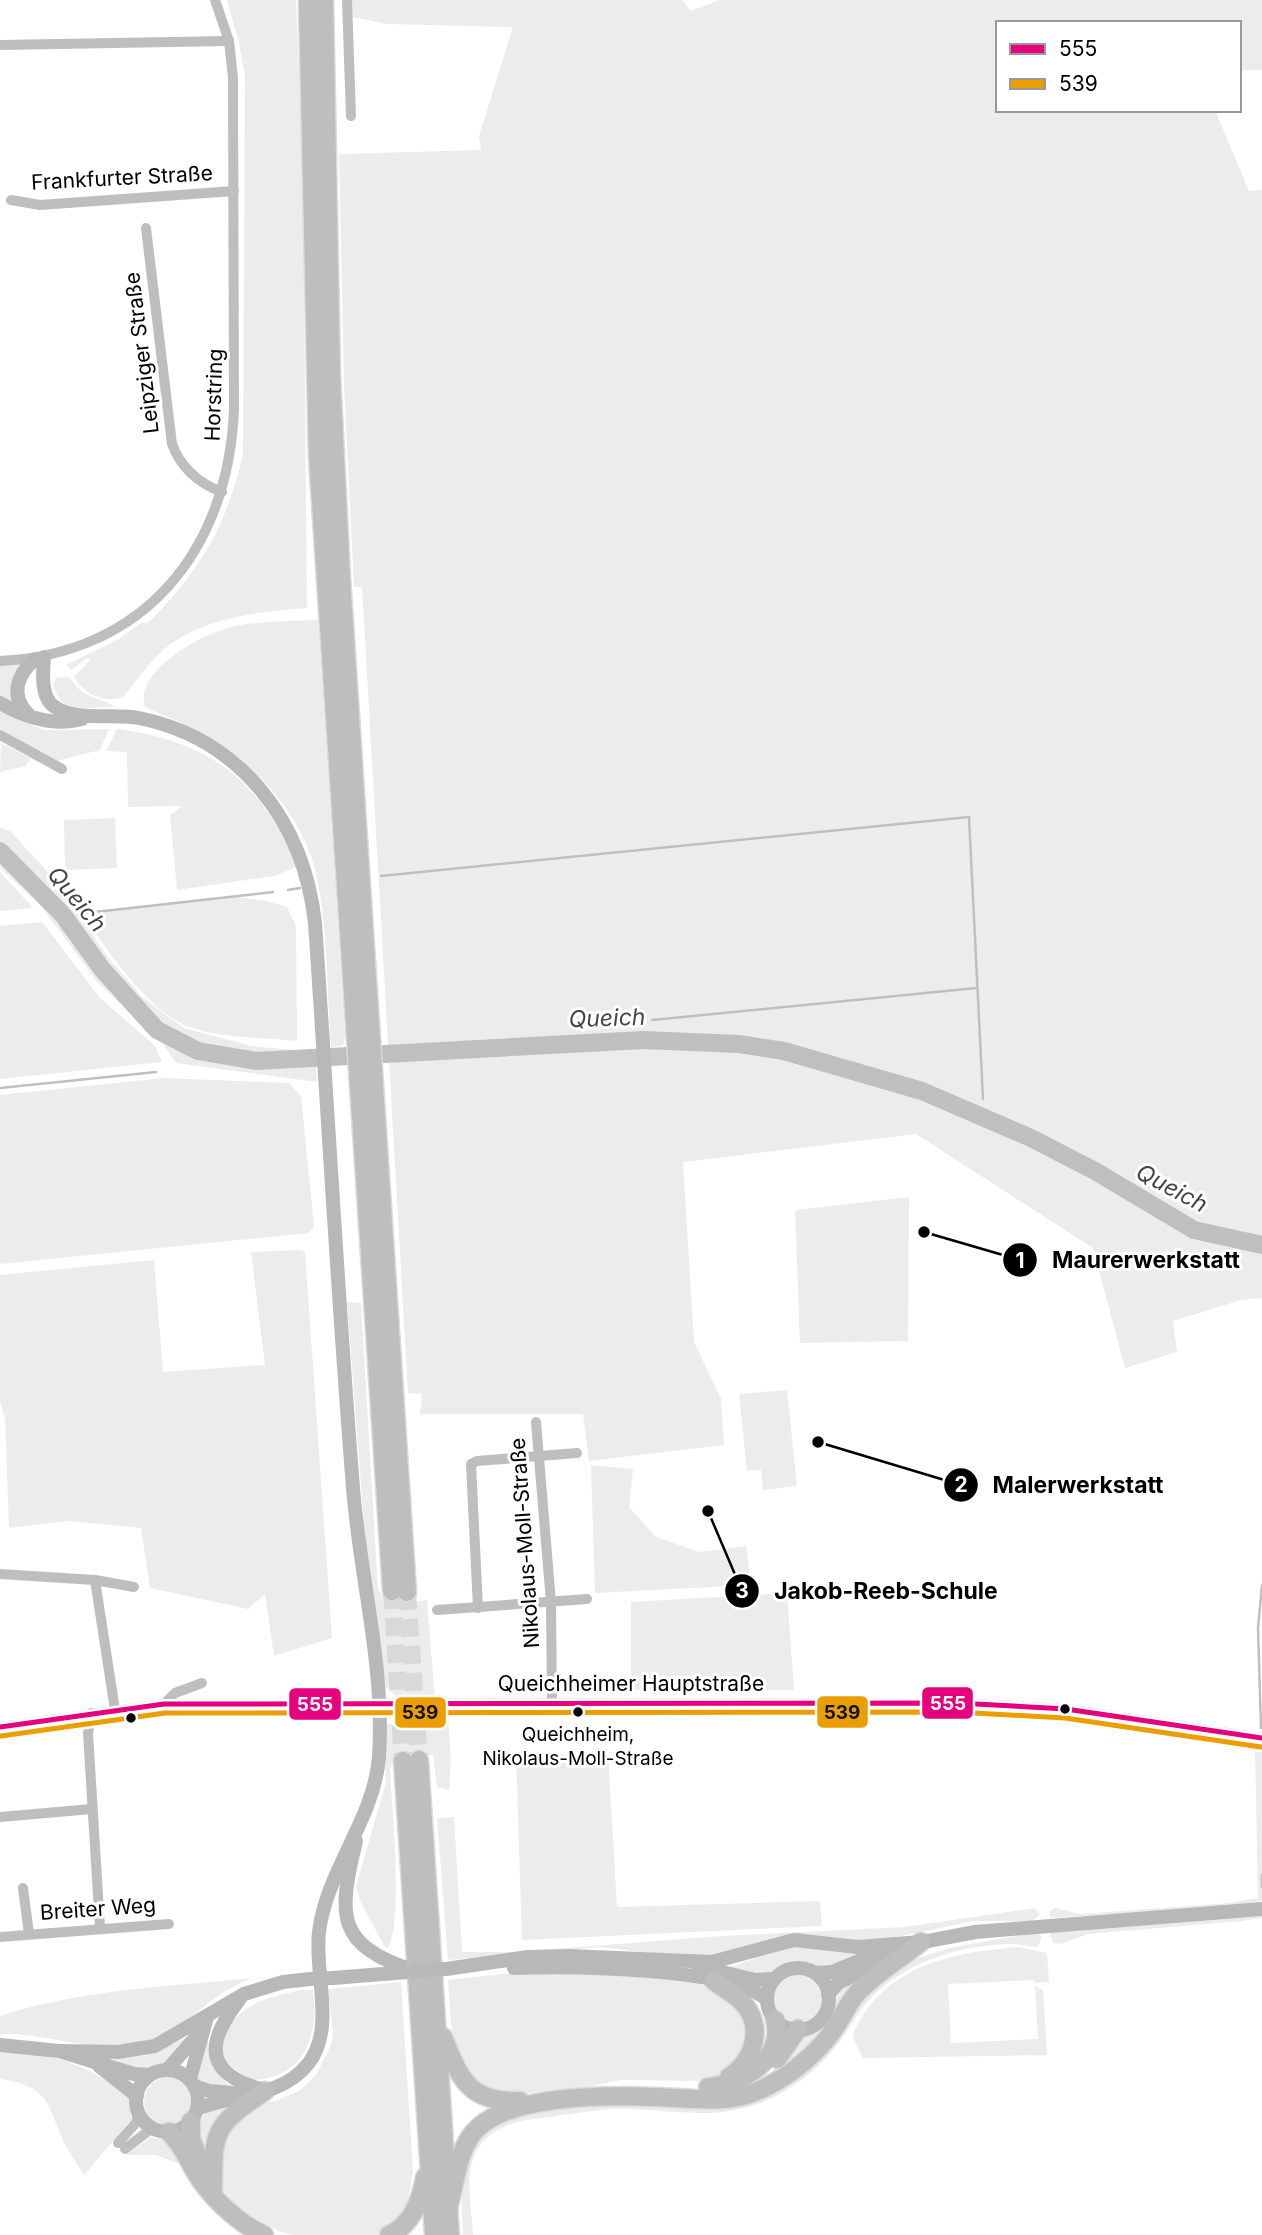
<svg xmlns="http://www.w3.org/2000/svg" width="1262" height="2235" font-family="Inter,sans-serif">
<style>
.green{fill:#ececec}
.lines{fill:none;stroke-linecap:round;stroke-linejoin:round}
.stream{stroke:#bfbfbf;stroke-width:2.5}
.river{stroke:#bfbfbf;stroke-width:18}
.highway-tunnel{stroke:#d9d9d9;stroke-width:18;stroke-dasharray:18 9;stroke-linecap:butt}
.highway-casing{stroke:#dbdbdb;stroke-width:21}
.street{stroke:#bebebe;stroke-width:10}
.secondary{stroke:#b8b8b8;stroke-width:14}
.highway{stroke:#bebebe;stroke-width:18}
.secondary-bridge{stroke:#b8b8b8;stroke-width:14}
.bus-1-casing{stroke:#fff;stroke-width:10}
.bus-2-casing{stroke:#fff;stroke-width:10}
.bus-1{stroke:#e5007d;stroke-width:5}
.bus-2{stroke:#eb9e00;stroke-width:5}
.bus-dot{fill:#000;stroke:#fff;stroke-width:2.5}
.labels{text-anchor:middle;stroke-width:6;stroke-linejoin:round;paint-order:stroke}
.bus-label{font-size:19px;fill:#000;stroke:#fff}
.street-label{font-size:21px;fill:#000;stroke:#fff}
.water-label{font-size:23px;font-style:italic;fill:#444;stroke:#fff}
.leader{fill:none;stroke:#000;stroke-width:2.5}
.callout-dot{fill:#000;stroke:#fff;stroke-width:2.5}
.mark-label{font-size:21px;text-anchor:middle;font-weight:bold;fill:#fff}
.callout-label{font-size:23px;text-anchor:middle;font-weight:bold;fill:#000;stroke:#fff;stroke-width:6;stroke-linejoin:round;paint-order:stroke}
.line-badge{stroke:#fff;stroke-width:2.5}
.badge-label{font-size:19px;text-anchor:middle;font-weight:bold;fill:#fff}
.pale-badge-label{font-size:19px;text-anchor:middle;font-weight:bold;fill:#111}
</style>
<rect width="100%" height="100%" fill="#fff"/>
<!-- green -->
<g class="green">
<path d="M227 0H296L303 186 307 608C258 612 196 618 159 654 146 667 135 682 124 696 106 705 83 694 74 677L91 659 87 658 71 670 66 665 119 639 142 622 147 624C200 571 226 528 243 454L245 76 239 43Z"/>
<polygon points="347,0 682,0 691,11 720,0 1262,0 1262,70 1239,70 1239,23 998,23 998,110 1215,110 1249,191 1262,190 1262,1298 1241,1300 1173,1321 1177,1352 1125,1368 1093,1248 916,1134 683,1162 694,1342 721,1399 724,1445 589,1461 583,1414 420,1414 422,1394 408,1393 362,587 354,587 344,384 339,154 481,150 479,136 513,27 387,24 348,16"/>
<path d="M318 620 345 1038 343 1046 331 1047C327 993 328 906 311 856 295 811 260 772 222 745 198 729 171 719 145 707 133 670 206 632 235 626 262 621 291 621 318 620Z"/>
<polygon points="28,660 22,670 23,707 0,703 0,662"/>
<path d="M64 677 70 678C85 701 97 695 115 707 89 707 60 716 53 684L56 678Z"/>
<polygon points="0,711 44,730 109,729 100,750 56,761 0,729"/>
<path d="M117 729C210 741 261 781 297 867L274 876 177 890 170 815 182 806 128 807 127 752 106 751Z"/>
<polygon points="1,743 30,758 26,766 0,772"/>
<polygon points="115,818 117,868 65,870 64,820"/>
<polygon points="0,828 10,831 57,882 107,956 142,997 184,1028 252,1046 315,1052 317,1082 176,1063 162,1043 98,983 42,907 0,868"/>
<polygon points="0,872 33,908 0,911"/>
<path d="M229 896 267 901 287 907 296 926 297 1041C263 1037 222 1039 190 1027 149 1013 106 949 83 914Z"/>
<polygon points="42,922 99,997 155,1046 162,1062 0,1079 0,926"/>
<polygon points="164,1078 289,1083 301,1096 314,1226 309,1233 0,1264 0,1095"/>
<polygon points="909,1197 908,1341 800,1343 795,1210"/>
<polygon points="299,1250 305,1252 332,1638 274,1656 265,1594 248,1609 150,1588 141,1528 69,1521 9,1528 5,1418 0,1402 0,1275 154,1260 163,1372 265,1365 251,1252"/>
<path d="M347 1302 361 1303 378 1589C401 1624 398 1602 427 1600L435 1699H399L386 1687 366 1550Z"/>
<polygon points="787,1390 797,1486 763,1490 761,1470 747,1471 739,1394"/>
<polygon points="591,1465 633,1469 629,1507 656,1537 699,1552 746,1546 751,1585 595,1593"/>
<polygon points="787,1593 794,1690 631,1690 631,1602"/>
<path d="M448 1717 451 1759 449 1790 437 1787 433 1755 401 1753 394 1759 390 1769C392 1814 403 1908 389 1947H385L361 1903 356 1887 386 1782 384 1739 387 1724H397L405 1718Z"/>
<polygon points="1255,1747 1262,1748 1262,1901 1227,1907 1050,1918 1049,1912 1055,1908 1081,1914 1230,1903 1258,1898"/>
<polygon points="608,1754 617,1907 820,1901 822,1926 522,1940 516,1755"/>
<polygon points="454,1817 462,1952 514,1952 721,1936 904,1927 1035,1908 1040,1915 1032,1921 973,1921 872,1942 840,1940 691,1958 601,1947 448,1960 437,1818"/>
<polygon points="1262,1915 1262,1918 1242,1921 1088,1934 1061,1944 1053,1943 1050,1935 1052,1932"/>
<path d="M1034 1933 1042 1936 1038 1947C1031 1947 1024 1945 1017 1944 968 1943 905 1961 871 1998 860 2009 852 2024 843 2037 822 2068 788 2095 751 2106 706 2121 656 2107 609 2109 589 2111 570 2114 550 2117 530 2119 507 2122 490 2135 459 2160 472 2201 473 2235H463L461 2187 464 2164 475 2141 494 2122 535 2109 586 2105 721 2109 758 2099 874 1984 912 1960 948 1948Z"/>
<polygon points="793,1946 868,1954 831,1970 791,1964 769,1976 726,1968"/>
<path d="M1018 1947 1047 1953 1049 1982 1035 1983 1034 1980 948 1984 951 2043 1038 2039 1035 1986 1043 1990 1047 2055 863 2058 852 2037C881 1966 949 1953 1018 1947Z"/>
<path d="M532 1971C577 1973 713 1970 741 2005 746 2012 748 2027 750 2036L735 2070 710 2081 621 2080 555 2093 553 2090C535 2092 511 2098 494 2092 449 2077 451 2019 448 1980Z"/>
<polygon points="874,1971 815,2046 764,2082 801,2037 816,2032 827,2022 840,1990"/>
<circle cx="797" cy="2000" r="25"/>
<path d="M252 1978C241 1983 229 1988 218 1996 196 2011 178 2032 151 2041 101 2058 50 2032 0 2034V2016C82 1989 167 1987 252 1978Z"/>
<polygon points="401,1982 413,2170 406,2215 380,2235 295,2235 280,2232 236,2207 223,2190 217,2176 220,2135 258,2104 276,2101 299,2091 316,2075 331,2045 333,2032 328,1989"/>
<path d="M301 1990H313C320 2036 303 2079 251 2080L223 2061 220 2037C243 2003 262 1999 301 1990Z"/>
<path d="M187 2037C158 2077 154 2076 109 2060L147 2055Z"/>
<polygon points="207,2037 215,2069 230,2088 200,2082 196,2077"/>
<path d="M0 2052C51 2050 89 2067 130 2096L131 2120 84 2175C77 2164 70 2154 64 2142 46 2102 50 2087 0 2079Z"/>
<circle cx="169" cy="2102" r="25"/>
<polygon points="233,2106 204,2164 197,2124 206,2112"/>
<polygon points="151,2137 167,2141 185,2166 156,2155 126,2155"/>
</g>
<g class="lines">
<!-- stream -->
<g class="stream">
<polyline points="381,876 969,817 983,1099"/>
<polyline points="288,890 300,888"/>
<polyline points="86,913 273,892"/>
<polyline points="652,1020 976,988"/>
<polyline points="0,1088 156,1072"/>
<polyline points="984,1115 984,1118"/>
<polyline points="1261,1728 1258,1628 1262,1585"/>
<polyline points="1262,1875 1262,1887"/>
</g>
<!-- river -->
<polyline class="river" points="0,851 63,915 102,969 157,1030 198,1051 256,1061 643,1040 739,1044 784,1051 922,1091 1031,1138 1095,1171 1194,1230 1262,1245"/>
<!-- highway-tunnel -->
<g class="highway-tunnel">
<polyline points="392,1591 403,1761"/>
<polyline points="407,1592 419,1760"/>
</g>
<defs>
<g id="highway">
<polyline points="308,0 318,457 392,1591"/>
<polyline points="324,0 331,376 341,578 407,1592"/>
<polyline points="419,1760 450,2235"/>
<polyline points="403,1761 434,2235"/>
<path d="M714 1981C722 1988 733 1993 741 2001 765 2024 755 2060 729 2077"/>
<path d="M443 2037C460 2078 468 2103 520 2101"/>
<polyline points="777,2059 798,2029"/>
<path d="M708 2087C742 2085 785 2059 775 2020"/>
<polyline points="191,2121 191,2138 199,2161"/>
<path d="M169 2132C180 2142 186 2155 193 2168 208 2195 236 2222 264 2235"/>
<path d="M213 2194C213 2131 212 2127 265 2091"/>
<path d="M448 2208C455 2185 457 2157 470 2137 499 2093 609 2095 657 2097 686 2098 725 2104 752 2093 782 2082 813 2058 832 2032 842 2019 847 2004 858 1992 876 1973 900 1959 921 1942"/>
<path d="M389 2235C412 2225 421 2201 425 2177"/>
</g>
</defs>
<!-- highway casing -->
<use href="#highway" class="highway-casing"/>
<!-- street -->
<g class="street">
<polyline points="347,0 351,116"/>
<polyline points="0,45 229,41"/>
<polyline points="11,200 40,205 234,191"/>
<path d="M146 228 172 444C181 468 198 483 222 492"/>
<path d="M0 661C145 654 228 550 234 410L233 78 229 41 215 0"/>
<polyline points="0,735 62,769"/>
<polyline points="536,1422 551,1602 552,1704"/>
<polyline points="0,1574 95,1580 115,1710"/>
<polyline points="95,1580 134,1587"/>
<polyline points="478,1608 471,1464 477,1461 577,1453"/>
<polyline points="437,1610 587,1599"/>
<polyline points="164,1704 175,1693 202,1683"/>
<polyline points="91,1713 88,1733 100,1928"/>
<polyline points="0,1727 164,1704 957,1703 1066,1709 1262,1738"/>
<polyline points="0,1817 92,1809"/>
<polyline points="23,1888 29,1934"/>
<polyline points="0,1937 169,1924"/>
<polyline points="118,2143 135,2124 139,2114"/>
<polyline points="125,2149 152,2128"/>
</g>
<!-- secondary -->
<g class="secondary">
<path d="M44 657C43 672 40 698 55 707 77 722 114 713 139 718 242 739 304 823 315 923 328 1112 338 1300 353 1488 360 1578 385 1666 379 1757 374 1820 327 1869 319 1932 314 1973 336 2029 308 2064 280 2099 234 2093 197 2109"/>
<path d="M0 703C25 717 53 727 82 719"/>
<path d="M28 714C9 695 18 674 35 659"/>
<path d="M356 1841C338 1916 335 1945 415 1971"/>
<polyline points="912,1944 975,1932 1262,1909"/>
<polyline points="698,1966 755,1980 774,1979"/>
<path d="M514 1968C565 1966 732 1967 767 2000"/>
<circle cx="798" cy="1999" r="31"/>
<polyline points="446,1969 528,1957 569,1956 712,1962 794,1940 858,1947 921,1942"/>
<polyline points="815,1973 832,1972 886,1950"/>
<polyline points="333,1978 408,1972"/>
<polyline points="828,1995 838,1983 892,1957"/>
<path d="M241 1997C223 2021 198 2056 234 2078 243 2084 255 2087 265 2091"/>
<polyline points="0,2045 59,2051 134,2074 150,2075"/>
<polyline points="59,2051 118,2052 155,2046 244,1994 283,1982 310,1979"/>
<polyline points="99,2066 137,2096"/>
<polyline points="167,2070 202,2030"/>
<circle cx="167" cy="2101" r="31"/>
<polyline points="190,2079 207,2017"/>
<polyline points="195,2086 209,2091 244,2094"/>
</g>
<!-- highway -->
<use href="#highway" class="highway"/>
<!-- secondary-bridge -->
<g class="secondary-bridge">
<polyline points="415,1971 446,1969"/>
<polyline points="310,1979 333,1978"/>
</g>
<defs>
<polyline id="bus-1" points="0,1727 164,1704 957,1703 1066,1709 1262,1738"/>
<polyline id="bus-2" points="1,1736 165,1713 957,1712 1065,1718 1261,1747"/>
</defs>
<!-- bus-1 casing -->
<use href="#bus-1" class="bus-1-casing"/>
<!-- bus-2 casing -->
<use href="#bus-2" class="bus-2-casing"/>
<!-- bus-1 -->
<use href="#bus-1" class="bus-1"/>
<!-- bus-2 -->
<use href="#bus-2" class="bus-2"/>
</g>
<!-- markers -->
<g class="bus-dot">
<circle cx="1065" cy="1709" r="6"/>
<circle cx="578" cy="1712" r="6"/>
<circle cx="131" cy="1718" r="6"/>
</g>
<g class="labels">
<!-- bus labels -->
<g class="bus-label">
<text x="578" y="1741">Queichheim,<tspan x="578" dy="24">Nikolaus-Moll-Straße</tspan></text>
</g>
<!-- street labels -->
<g class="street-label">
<text transform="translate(122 178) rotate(-3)" y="7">Frankfurter Straße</text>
<text transform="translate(142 353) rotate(-97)" y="7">Leipziger Straße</text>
<text transform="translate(214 395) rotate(-88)" y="7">Horstring</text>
<text transform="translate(525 1543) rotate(-94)" y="7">Nikolaus-Moll-Straße</text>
<text x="631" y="1691">Queichheimer Hauptstraße</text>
<text transform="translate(98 1909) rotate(-4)" y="7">Breiter Weg</text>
</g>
<!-- water labels -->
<g class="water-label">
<text transform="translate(77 899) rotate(50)" y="8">Queich</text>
<text transform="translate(607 1018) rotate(-2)" y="8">Queich</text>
<text transform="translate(1172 1188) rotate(28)" y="8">Queich</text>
</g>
</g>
<!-- callouts -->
<path class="leader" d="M924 1232L1020 1260M818 1442L961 1485M708 1511L742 1591"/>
<g class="callout-dot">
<circle cx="924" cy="1232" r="7"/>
<circle cx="818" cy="1442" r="7"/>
<circle cx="708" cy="1511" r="7"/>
<circle cx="1020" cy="1260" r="18"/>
<circle cx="961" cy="1485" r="18"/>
<circle cx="742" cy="1591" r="18"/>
</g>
<g class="mark-label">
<text x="1020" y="1268">1</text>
<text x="961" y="1492">2</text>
<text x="742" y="1598">3</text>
</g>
<g class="callout-label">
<text x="1146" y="1268">Maurerwerkstatt</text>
<text x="1078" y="1493">Malerwerkstatt</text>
<text x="886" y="1599">Jakob-Reeb-Schule</text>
</g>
<g class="line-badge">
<rect x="921" y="1686" width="53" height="34" rx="7" fill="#e5007d"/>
<rect x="288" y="1687" width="54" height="34" rx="7" fill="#e5007d"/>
<rect x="816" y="1695" width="53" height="34" rx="7" fill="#eb9e00"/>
<rect x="394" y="1696" width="53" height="33" rx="7" fill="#eb9e00"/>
</g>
<g class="badge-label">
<text x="948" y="1710">555</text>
<text x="315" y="1711">555</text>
</g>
<g class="pale-badge-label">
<text x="842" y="1719">539</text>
<text x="420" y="1719">539</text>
</g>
<!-- legend -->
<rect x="996" y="21" width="245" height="91" fill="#ffffff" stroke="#999999" stroke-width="2"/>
<rect x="1010" y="44" width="35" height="10" fill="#e5007d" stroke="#999999" stroke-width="2"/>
<text x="1059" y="56" font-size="21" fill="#000000">555</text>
<rect x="1010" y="79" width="35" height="10" fill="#eb9e00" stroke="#999999" stroke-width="2"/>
<text x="1059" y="91" font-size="21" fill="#000000">539</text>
</svg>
